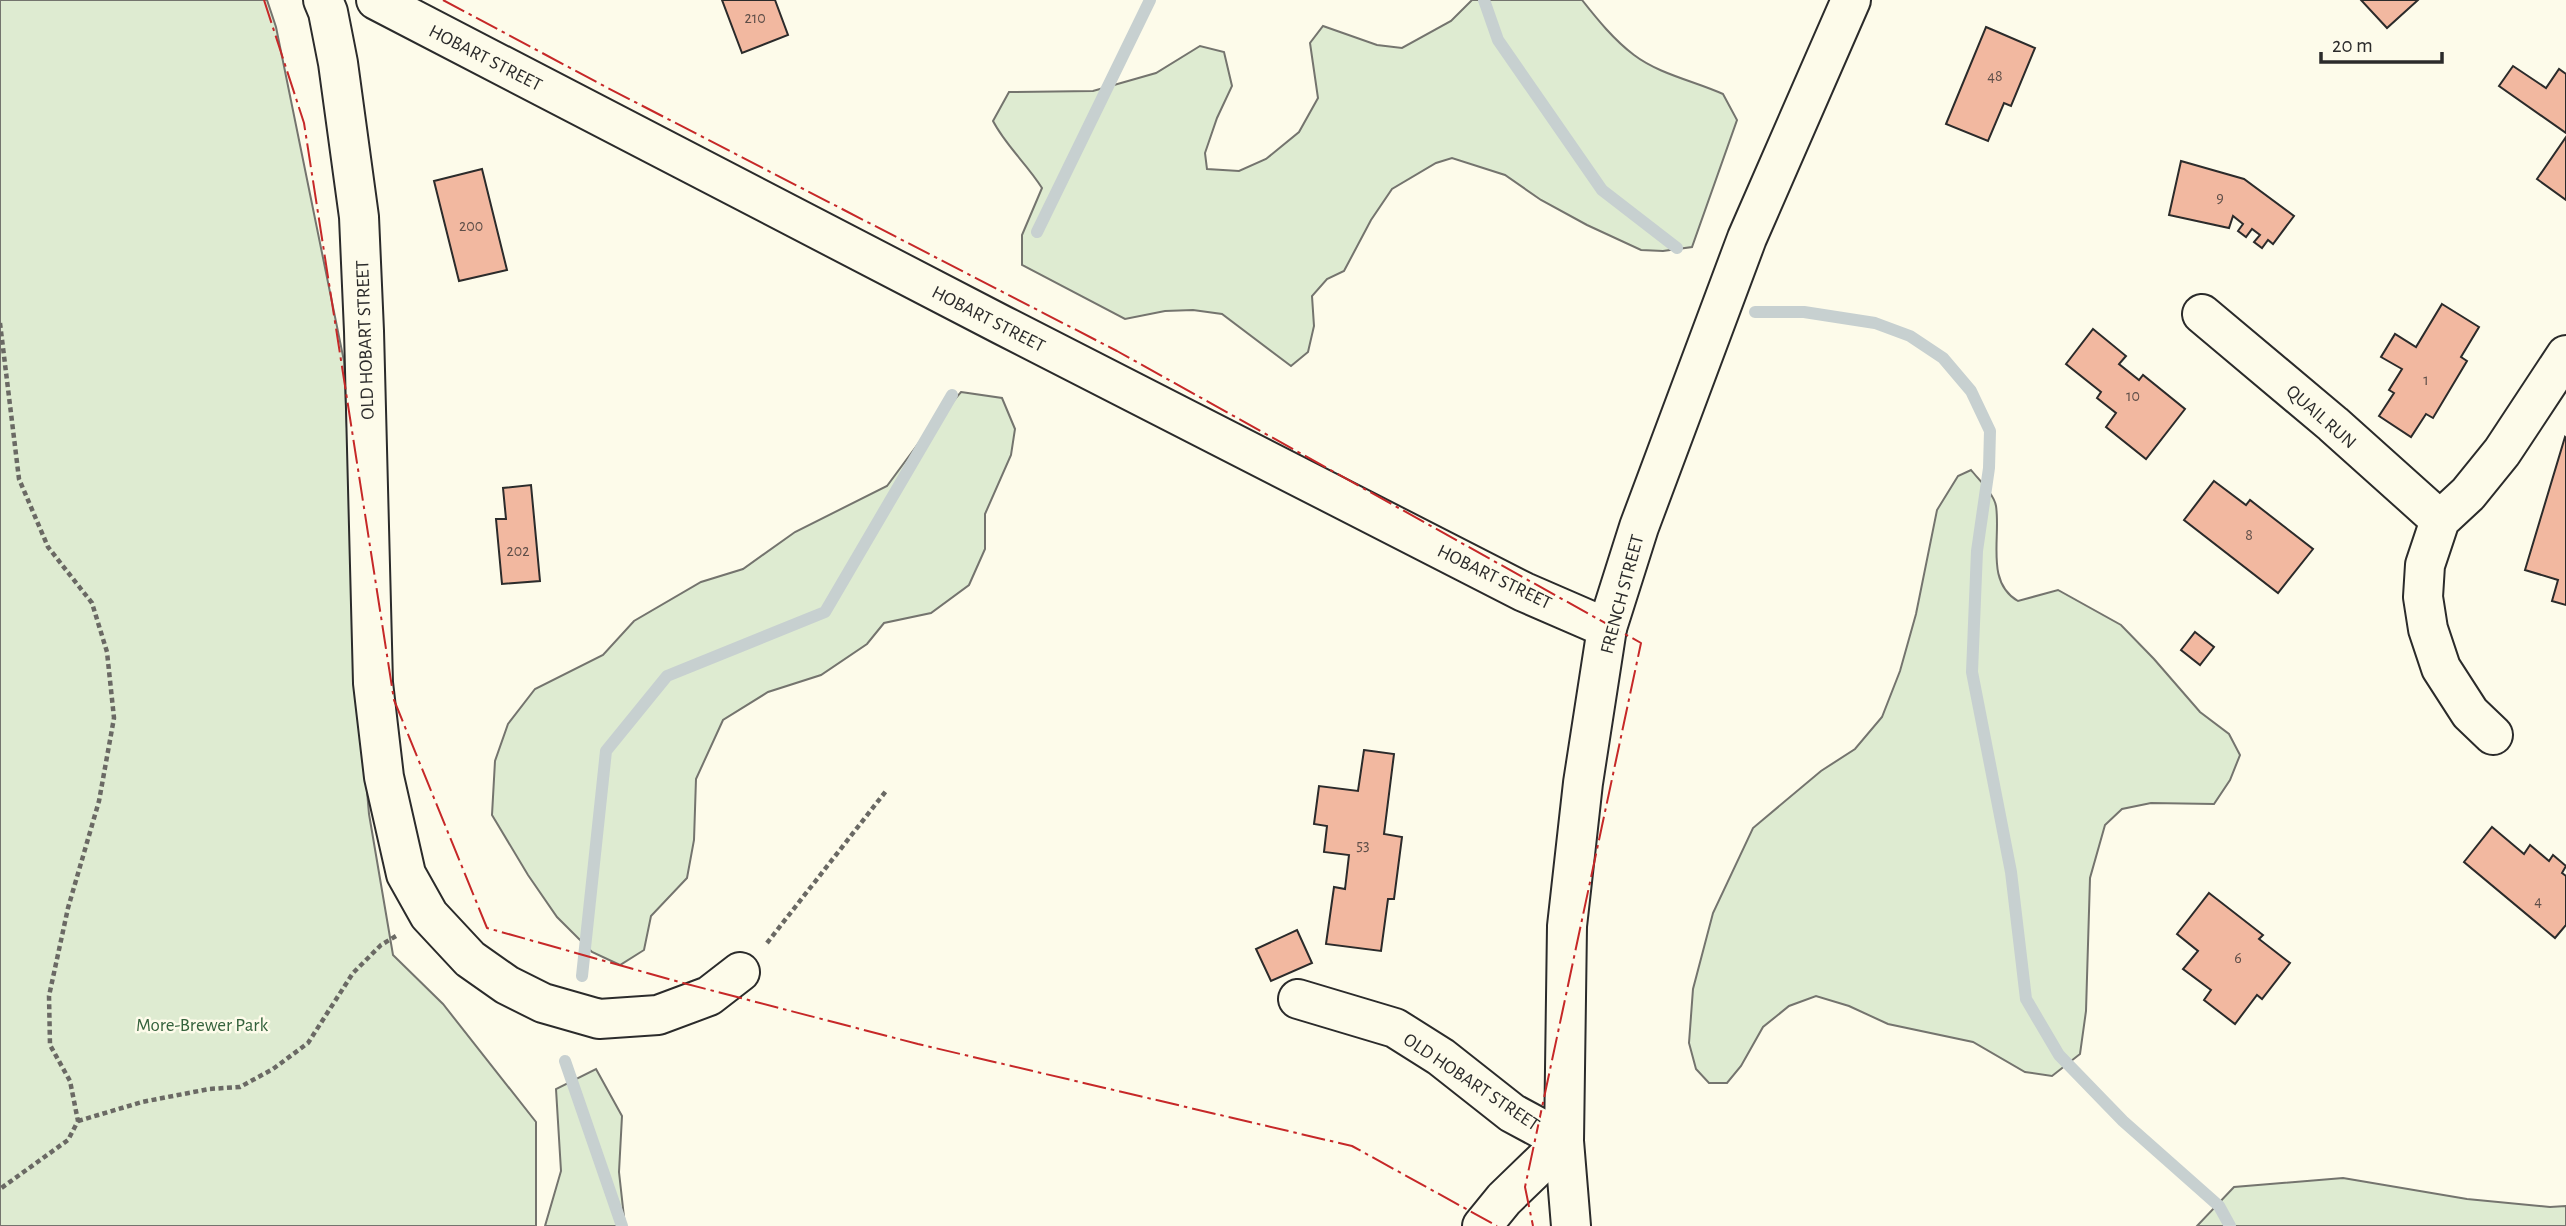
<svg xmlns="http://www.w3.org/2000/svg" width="2566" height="1226" font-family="'Alegreya Sans',sans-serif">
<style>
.green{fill:#deebd1;stroke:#74746e;stroke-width:2}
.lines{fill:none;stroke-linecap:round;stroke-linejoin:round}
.stream{stroke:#c7d0d0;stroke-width:12}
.building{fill:#f2b8a0;stroke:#2b2b2b;stroke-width:2}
.minor-casing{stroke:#2b2b2b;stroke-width:42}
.path{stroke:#6a6964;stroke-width:4.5;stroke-dasharray:5 3.5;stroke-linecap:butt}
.minor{stroke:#fdfbea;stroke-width:38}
.power{stroke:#c62828;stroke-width:2;stroke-dasharray:24 5 3.5 5;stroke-linecap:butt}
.labels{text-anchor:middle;stroke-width:5;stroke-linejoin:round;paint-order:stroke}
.number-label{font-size:16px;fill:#5d4e48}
.street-label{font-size:19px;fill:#2b2b2b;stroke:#fdfbea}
.park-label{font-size:19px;fill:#34623c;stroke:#fdfbea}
</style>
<rect width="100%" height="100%" fill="#fdfbea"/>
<!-- green -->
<g class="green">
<polygon points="0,0 267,0 276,27 344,361 359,698 369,814 393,955 443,1004 536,1122 536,1226 0,1226"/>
<path d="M1472 0H1582C1597 19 1614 40 1634 55 1659 74 1694 81 1723 94L1737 120 1692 247 1663 251 1641 250 1587 225 1541 200 1505 175 1452 158 1436 163 1392 189 1371 220 1344 271 1327 279 1312 296 1314 326 1308 352 1291 366 1222 314 1193 310 1165 311 1125 319 1022 265V235L1042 188C1027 164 1006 146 993 121L1009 92 1093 91 1156 73 1200 46 1224 52 1232 86 1217 118 1205 153 1207 169 1239 171 1266 159 1299 132 1318 98 1310 43 1323 26 1377 45 1402 48 1451 21Z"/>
<polygon points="961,392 1002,398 1015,429 1011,455 985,514 985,549 969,585 931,613 884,623 867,644 821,675 768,692 723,720 696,779 694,840 687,878 651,916 644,950 620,965 592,952 557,917 528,875 492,815 495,761 508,724 535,689 603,655 634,621 701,582 743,569 795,532 887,486 929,429"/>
<path d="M1971 470C1979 480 1994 494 1996 506 2001 538 1985 582 2018 601L2058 590 2121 625 2154 659 2200 712 2229 734 2240 755 2230 780 2214 804 2151 803 2122 809 2105 825 2090 878 2086 1011 2080 1054 2052 1076 2025 1072 1973 1042 1888 1024 1849 1006 1816 996 1789 1006 1763 1027 1741 1066 1727 1083H1709L1696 1069 1689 1043 1693 989 1713 913 1753 828 1821 771 1855 749 1882 717 1900 671 1916 614 1937 510 1958 476Z"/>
<polygon points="596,1069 622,1116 619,1172 625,1226 545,1226 561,1171 556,1089"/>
<polygon points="2343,1178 2467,1199 2550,1207 2566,1206 2566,1226 2197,1226 2234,1187"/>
</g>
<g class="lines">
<!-- stream -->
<g class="stream">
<polyline points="1484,0 1498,40 1602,190 1677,248"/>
<polyline points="1037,232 1150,0"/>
<polyline points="1755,312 1804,312 1875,323 1910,336 1943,358 1971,391 1990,431 1989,468 1977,551 1972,672 2011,872 2026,999 2059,1055 2123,1121 2219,1206 2230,1226"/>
<polyline points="582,976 606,751 667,676 825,612 952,395"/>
<polyline points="565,1061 622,1226"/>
</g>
</g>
<!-- building -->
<g class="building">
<polygon points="722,0 775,0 788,35 742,53"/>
<polygon points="2361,0 2418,0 2387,28"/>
<polygon points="1986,27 2035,48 2011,106 2004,103 1988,141 1946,124"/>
<polygon points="2513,66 2546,88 2559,69 2566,74 2566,133 2499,86"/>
<polygon points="2566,137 2566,200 2537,179"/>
<polygon points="2181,161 2244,179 2294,216 2273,244 2268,240 2262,248 2254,242 2260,235 2252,229 2246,237 2238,231 2243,224 2233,216 2229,228 2169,215"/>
<polygon points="482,169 507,270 459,281 434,181"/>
<polygon points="2442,304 2479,327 2461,357 2467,361 2433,418 2426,414 2411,437 2379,416 2394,393 2389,390 2402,369 2381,357 2395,334 2416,347"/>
<polygon points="2093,329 2126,356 2119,364 2139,380 2143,375 2185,409 2146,459 2106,427 2116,413 2097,398 2101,392 2066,364"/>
<polygon points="2565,437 2566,438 2566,605 2552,601 2558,580 2525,570"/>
<polygon points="2214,481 2246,505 2250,500 2313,549 2278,593 2184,520"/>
<polygon points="531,485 540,581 502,584 496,519 506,519 503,488"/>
<polygon points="2195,632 2214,647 2200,665 2181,650"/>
<polygon points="1364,750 1394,754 1384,834 1402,837 1394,899 1388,899 1381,951 1326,944 1334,887 1345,889 1349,855 1324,852 1327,826 1314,824 1319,786 1358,791"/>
<polygon points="2492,827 2524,854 2530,845 2549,861 2553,855 2566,866 2562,873 2566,876 2566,925 2555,938 2464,862"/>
<polygon points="2209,893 2263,935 2259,939 2290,963 2262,999 2257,995 2235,1024 2204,1000 2211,990 2183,969 2198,951 2177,934"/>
<polygon points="1297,930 1312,963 1271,981 1256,949"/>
</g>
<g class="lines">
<defs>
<g id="minor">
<polyline points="323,0 328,12 338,63 359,217 364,331 373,683 384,777 406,874 429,915 470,959 507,985 543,1003 599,1019 658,1015 709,996 740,972"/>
<polyline points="376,0 1002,325 1524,592 1607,628"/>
<polyline points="2202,314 2333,424 2440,520"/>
<polyline points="2493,735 2470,713 2441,668 2428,629 2423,597 2425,565 2440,520 2468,494 2502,452 2566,355"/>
<polyline points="1298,999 1395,1028 1441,1057 1512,1113 1564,1141 1504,1199 1482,1226"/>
<polyline points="1571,1226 1564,1141 1567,926 1583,783 1607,628 1639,527 1747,238 1851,0"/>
</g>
</defs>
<!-- minor casing -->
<use href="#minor" class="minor-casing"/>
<!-- path -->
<g class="path">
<polyline points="0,323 19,479 48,547 92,603 107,652 114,718 99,801 68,908 49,996 50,1045 70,1081 78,1121 68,1140 0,1189"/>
<polyline points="767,943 886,791"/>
<polyline points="78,1121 142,1102 209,1089 240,1087 273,1069 308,1043 353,973 381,945 396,936"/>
</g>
<!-- minor -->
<use href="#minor" class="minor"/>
<!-- power -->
<g class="power">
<polyline points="264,0 304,123 394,700 487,928 683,983 918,1044 1352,1146 1497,1226"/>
<polyline points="443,0 604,86 1117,351 1641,643 1525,1187 1533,1226"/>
</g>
</g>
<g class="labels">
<!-- number labels -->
<g class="number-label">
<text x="755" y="23">210</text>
<text x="1995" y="81">48</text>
<text x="2220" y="203">9</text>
<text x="471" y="231">200</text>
<text x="2426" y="385">1</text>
<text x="2133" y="401">10</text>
<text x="2249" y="540">8</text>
<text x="518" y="556">202</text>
<text x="1363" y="850">53</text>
<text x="2538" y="906">4</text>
<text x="2238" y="963">6</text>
</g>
<!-- street labels -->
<g class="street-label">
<text transform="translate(486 57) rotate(27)" y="7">HOBART STREET</text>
<text transform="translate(989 318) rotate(27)" y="7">HOBART STREET</text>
<text transform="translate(364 340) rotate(-92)" y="7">OLD HOBART STREET</text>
<text transform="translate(2322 416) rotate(41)" y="7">QUAIL RUN</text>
<text transform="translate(1495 576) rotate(26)" y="7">HOBART STREET</text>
<text transform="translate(1621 594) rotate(-75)" y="7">FRENCH STREET</text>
<text transform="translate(1472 1081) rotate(34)" y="7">OLD HOBART STREET</text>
</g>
<!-- park labels -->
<g class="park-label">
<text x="202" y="1031">More-Brewer Park</text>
</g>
</g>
<!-- scale -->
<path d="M2321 52v10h121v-10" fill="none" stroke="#2b2b2b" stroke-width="3.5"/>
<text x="2332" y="52" font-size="21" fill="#2b2b2b" stroke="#fdfbea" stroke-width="5" paint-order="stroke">20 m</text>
</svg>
